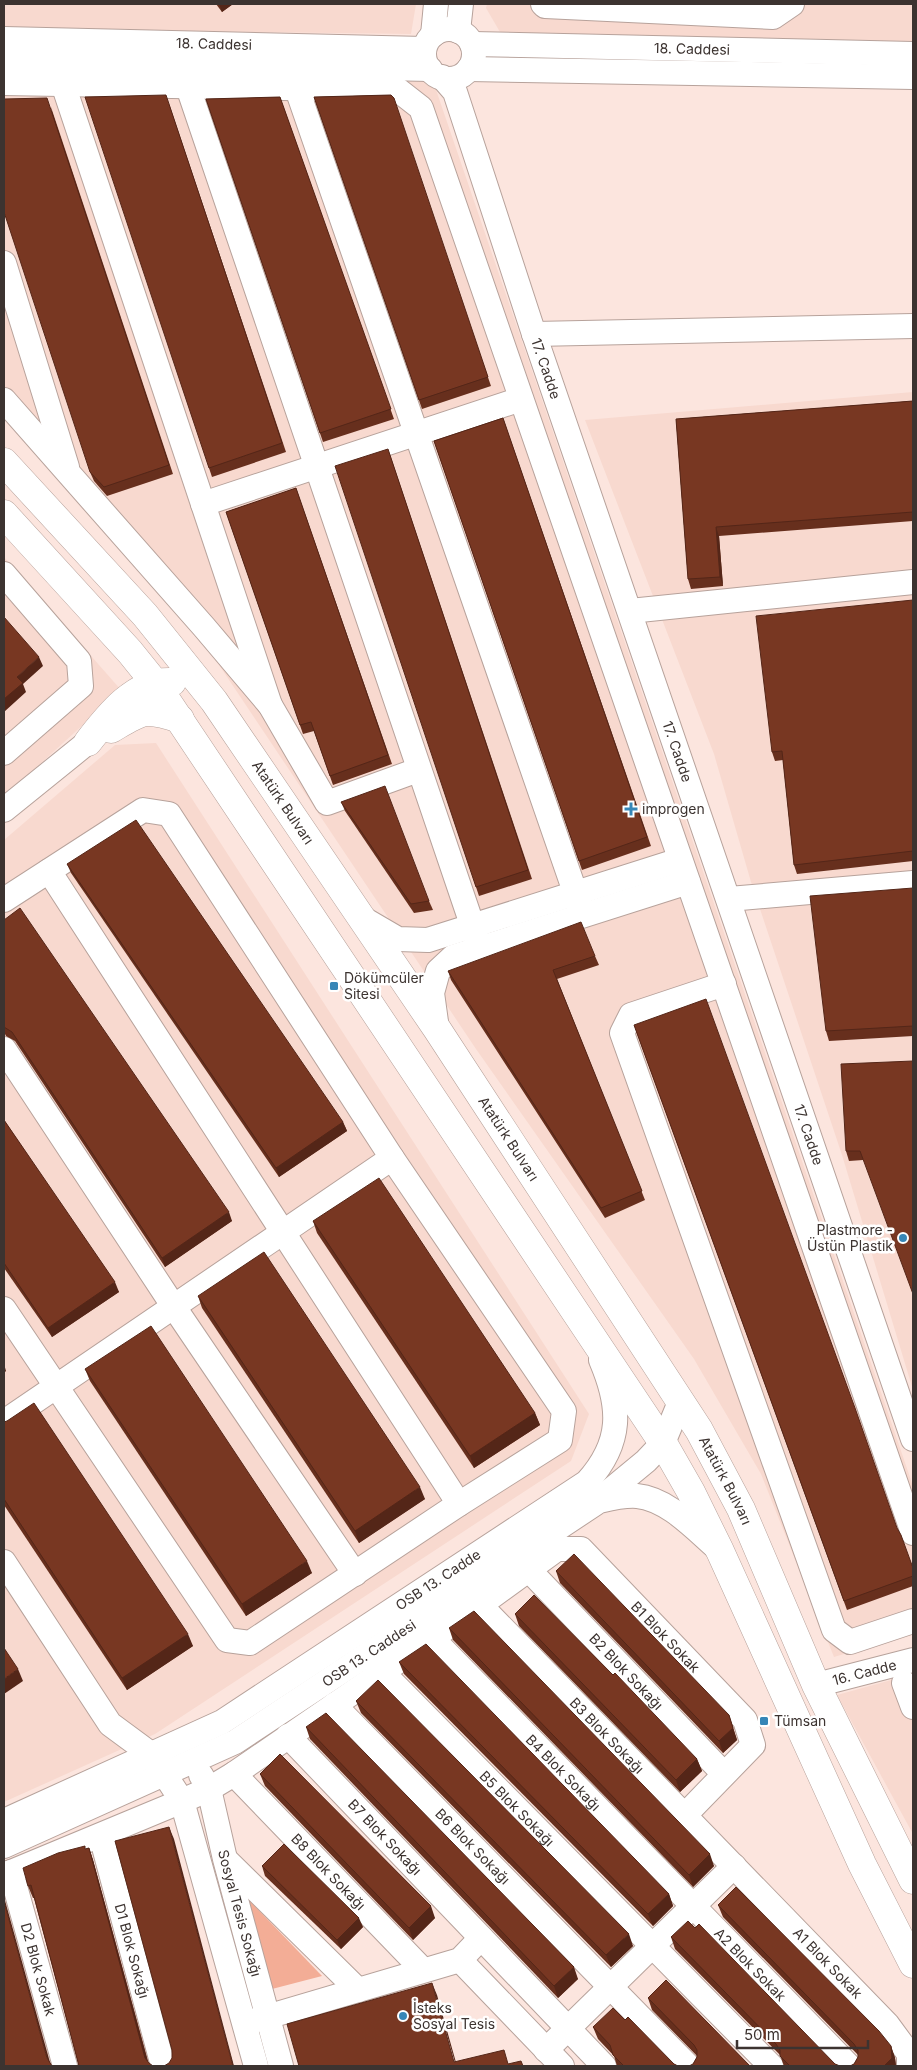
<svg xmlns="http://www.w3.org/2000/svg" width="917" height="2070" font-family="Inter,sans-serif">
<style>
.built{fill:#f8d9cf}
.green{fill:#f3ad96}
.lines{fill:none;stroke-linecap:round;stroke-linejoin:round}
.minor-casing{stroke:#b7a29b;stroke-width:26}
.major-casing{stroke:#b7a29b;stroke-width:29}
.minor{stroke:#fff;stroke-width:24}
.major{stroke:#fff;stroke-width:28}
.wall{fill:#672f1d}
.shaded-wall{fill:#542618}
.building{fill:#783722;stroke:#542618}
.poi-dot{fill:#3686b7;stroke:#fff;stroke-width:2}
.labels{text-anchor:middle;stroke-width:5;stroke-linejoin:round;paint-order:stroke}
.street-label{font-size:14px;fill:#3c3330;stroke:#fff}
.poi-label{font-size:14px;fill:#3c3330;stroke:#fff;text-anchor:start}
</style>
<rect width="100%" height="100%" fill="#fce5de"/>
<!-- built -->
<g class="built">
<polygon points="4,4 416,4 411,34 4,29"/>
<polygon points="487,4 913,4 913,44 500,32 486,8"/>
<polygon points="4,71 432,78 913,1486 913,1633 834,1657 761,1474 694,1359 476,1049 205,644 4,415"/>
<polygon points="913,392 913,1390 842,1155 751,882 714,754 585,420"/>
<polygon points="4,557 121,690 4,797"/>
<polygon points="156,743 589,1414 571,1461 155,1734 4,1802 4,840 115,745"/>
<polygon points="913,1674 913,1834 837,1695"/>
</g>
<!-- green -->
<polygon class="green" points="249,1900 322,1976 272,1989"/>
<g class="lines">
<defs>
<g id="minor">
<polyline points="543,4 545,6 773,17 792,4"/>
<circle cx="449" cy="54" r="25"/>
<polyline points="458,31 461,4"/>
<polyline points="433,35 436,4"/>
<path id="s1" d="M4 39 424 49"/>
<path id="s2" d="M472 44 913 54"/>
<polyline points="4,60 430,69"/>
<polyline points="469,69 913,77"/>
<path id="s3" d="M442 77 455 92 534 334 913 1439"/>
<polyline points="4,83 398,90 421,108 913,1533"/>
<polyline points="63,84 270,705"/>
<polyline points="188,87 480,948"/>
<polyline points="297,89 583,915"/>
<polyline points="4,263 67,467"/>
<polyline points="534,334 913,326"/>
<polyline points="4,400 204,627 270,705 327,803 418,770"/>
<polyline points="203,504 521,399"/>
<polyline points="4,574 79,661 81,686 4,753"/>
<polyline points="630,611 913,582"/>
<polyline points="4,810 88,742"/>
<polyline points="49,871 459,1504"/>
<polyline points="729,899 913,883"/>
<polyline points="4,900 143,810 169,814 392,1158 564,1411 560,1440 459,1504 250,1643 227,1640 4,1309"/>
<polyline points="362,918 398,939 428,940 680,860"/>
<polyline points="724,984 631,1015 622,1033 834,1630 850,1642 913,1621"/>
<polyline points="437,1029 432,993 438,971 453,957 688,882"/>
<polyline points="4,1049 174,1307 355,1574"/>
<polyline points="4,1422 392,1158"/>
<polyline points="600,1499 646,1461 663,1443 680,1402"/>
<polyline points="4,1562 110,1724 152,1755 182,1801 256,2066"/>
<path id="s4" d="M528 1569 724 1774"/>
<path id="s5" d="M480 1605 887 2024 909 2054V2066"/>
<path id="s6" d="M432 1638 849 2066"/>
<path id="s7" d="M382 1672 771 2066"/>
<polyline points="904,1683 913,1707"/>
<path id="s8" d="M816 1685 913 1660"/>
<path id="s9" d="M334 1705 688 2066"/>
<path id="s10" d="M288 1736 604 2066"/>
<path id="s11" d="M234 1774 423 1970"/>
<path id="s12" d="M201 1775 209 1789 225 1859 281 2066"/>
<path id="s13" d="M4 1821 222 1722 587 1482C623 1442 621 1407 601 1360"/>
<path id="s14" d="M101 1836 163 2066"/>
<path id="s15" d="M4 1846 235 1742 599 1501C612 1498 624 1495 637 1496 668 1499 695 1529 717 1548"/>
<polyline points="226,1860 358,1990"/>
<path id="s16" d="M11 1872 65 2066"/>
<path id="s17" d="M4 1875 182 1801 209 1789 234 1774 480 1605 557 1549H581L745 1720 753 1745 685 1815"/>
<polyline points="460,1960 562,2066"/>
<polyline points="253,2021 460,1960 481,1938"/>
<polyline points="546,2050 734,1866"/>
</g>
<g id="major">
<path id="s18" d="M4 462 145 615 214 701 437 1029 699 1430 741 1509 816 1685 913 1880"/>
<polyline points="4,514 130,652 155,683 663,1443 691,1492 720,1551 862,1864 913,1964"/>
<path d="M111 729C143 710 144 707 180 719"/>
<path d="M88 742C108 716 136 680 172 682"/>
</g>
</defs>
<!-- minor casing -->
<use href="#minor" class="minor-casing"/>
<!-- major casing -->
<use href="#major" class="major-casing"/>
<!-- minor -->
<use href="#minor" class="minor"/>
<!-- major -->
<use href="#major" class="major"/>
</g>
<!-- wall -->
<g class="wall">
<polygon points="216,4 233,4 222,12"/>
<polygon points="391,95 491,386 422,409 314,97"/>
<polygon points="280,97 394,419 323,442 206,99"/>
<polygon points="169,104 286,452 212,477 209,468"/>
<polygon points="51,107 173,474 107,496 94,481 90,472"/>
<polygon points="913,401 913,521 719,536 723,586 691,589 688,579 676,419"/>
<polygon points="503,418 651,846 582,870 434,441"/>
<polygon points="388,449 532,879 479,896 476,887"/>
<polygon points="296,488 392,764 333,785 314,731 303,734 226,512"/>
<polygon points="913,600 913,861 797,874 794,865 783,760 775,761 772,752"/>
<polygon points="341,802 429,901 433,910 414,913 345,811"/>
<polygon points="67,864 343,1122 347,1131 279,1177 71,873"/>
<polygon points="913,888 913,1036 829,1041 826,1031"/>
<polygon points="4,920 232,1221 165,1267 15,1041 6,1036 4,1032"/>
<polygon points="595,956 599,965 557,979 645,1200 605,1218 451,980 448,971"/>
<polygon points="634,1025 913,1568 913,1586 847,1610"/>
<polygon points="913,1061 863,1160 849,1161 846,1151"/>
<polygon points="4,1120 119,1292 52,1337 4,1268"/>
<polygon points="313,1221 535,1413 540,1425 474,1468 317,1233"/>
<polygon points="198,1296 425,1499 359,1543 202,1308"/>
<polygon points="85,1369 312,1573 246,1616 90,1381"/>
<polygon points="4,1422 193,1646 127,1690 4,1505"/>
<polygon points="556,1571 729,1715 737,1740 723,1753 560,1583"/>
<polygon points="515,1614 697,1759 702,1771 680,1792 519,1626"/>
<polygon points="449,1628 714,1866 693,1887 453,1640"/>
<polygon points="399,1662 669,1894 673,1906 653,1926 404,1674"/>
<polygon points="356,1701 633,1946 611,1967 361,1713"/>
<polygon points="306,1727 578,1979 558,1998 310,1739"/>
<polygon points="260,1774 435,1918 413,1940 265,1786"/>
<polygon points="89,1848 93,1860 148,2061 79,2066 34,1898 33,1898 28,1886 86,1849"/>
<polygon points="262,1866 363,1927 341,1949 265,1876"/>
<polygon points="718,1905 891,2046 895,2058 896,2066 850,2066 854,2064 858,2057 858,2055 723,1917"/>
<polygon points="671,1937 835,2064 840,2066 784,2066 780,2055 675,1949"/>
<polygon points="648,1998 750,2066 693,2064 697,2057 697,2056 652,2010"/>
<polygon points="625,2020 674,2064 678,2066 617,2066 614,2056 598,2039 593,2027"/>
</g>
<!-- shaded-wall -->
<g class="shaded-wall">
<polygon points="219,4 233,4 222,12"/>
<polygon points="716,527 719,536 723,586 720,577"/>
<polygon points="39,657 43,666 23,684 26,692 4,712 4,699 17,677"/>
<polygon points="343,1122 347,1131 279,1177 276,1168"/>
<polygon points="229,1212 232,1221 165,1267 162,1258"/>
<polygon points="115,1282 119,1292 52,1337 48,1328"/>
<polygon points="4,1364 6,1371 4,1373"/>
<polygon points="535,1413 540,1425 474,1468 470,1456"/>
<polygon points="420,1487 425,1499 359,1543 355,1531"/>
<polygon points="307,1561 312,1573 246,1616 242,1604"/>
<polygon points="188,1634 193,1646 127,1690 122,1678"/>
<polygon points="18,1669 23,1681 4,1694 4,1679"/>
<polygon points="729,1715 737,1740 723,1753 719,1741"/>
<polygon points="697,1759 702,1771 680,1792 676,1780"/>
<polygon points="169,1827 174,1839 234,2066 233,2066"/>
<polygon points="89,1848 93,1860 149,2066 145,2058"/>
<polygon points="710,1854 714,1866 693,1887 689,1875"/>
<polygon points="669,1894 673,1906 653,1926 648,1914"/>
<polygon points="4,1897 51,2066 47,2058 4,1901"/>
<polygon points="431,1906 435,1918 413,1940 409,1928"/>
<polygon points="359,1918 363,1927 341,1949 337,1940"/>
<polygon points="629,1934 633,1946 611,1967 606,1955"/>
<polygon points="574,1967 578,1979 558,1998 554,1986"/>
<polygon points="432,1983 437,1995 457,2066 456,2066"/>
<polygon points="891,2046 895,2058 896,2066 884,2066"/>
</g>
<!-- building -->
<g class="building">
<polygon points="166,95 282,443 209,468 85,97"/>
<polygon points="391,95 394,98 488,377 419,400 314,97"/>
<polygon points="280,97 391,409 320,433 206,99"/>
<polygon points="47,98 169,465 104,487 90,472 4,212 4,99"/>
<polygon points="913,401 913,512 716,527 720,577 688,579 676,419"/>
<polygon points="503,418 647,837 579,861 434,441"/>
<polygon points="388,449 528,870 476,887 335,466"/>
<polygon points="296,488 388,755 330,776 311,722 300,725 226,512"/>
<polygon points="913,600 913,851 794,865 782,751 772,752 756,616"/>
<polygon points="4,617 39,657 17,677 23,683 4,699"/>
<polygon points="385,786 429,901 411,904 341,802"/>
<polygon points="136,820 343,1122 276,1168 67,864"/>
<polygon points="913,888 913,1026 826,1031 810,896"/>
<polygon points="20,908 229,1212 162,1258 12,1032 4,1027 4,920"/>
<polygon points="581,922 595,956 553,970 642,1191 601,1208 448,971"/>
<polygon points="706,999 855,1408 897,1528 901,1535 913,1568 913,1576 844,1601 634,1025"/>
<polygon points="913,1061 913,1294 860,1151 846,1151 841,1064"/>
<polygon points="4,1120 115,1282 48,1328 4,1263"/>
<polygon points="379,1178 535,1413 470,1456 313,1221"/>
<polygon points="264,1252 420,1487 355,1531 198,1296"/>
<polygon points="151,1326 307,1561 242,1604 85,1369"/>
<polygon points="34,1403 188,1634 122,1678 4,1499 4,1422 7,1421"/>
<polygon points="574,1554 729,1715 733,1728 719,1741 556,1571"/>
<polygon points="534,1595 613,1675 615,1673 697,1759 676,1780 515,1614"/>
<polygon points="474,1611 710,1854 689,1875 449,1628"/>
<polygon points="426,1644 669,1894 648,1914 399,1662"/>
<polygon points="4,1648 18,1669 4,1679"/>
<polygon points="378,1680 629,1934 606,1955 356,1701"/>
<polygon points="326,1713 574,1967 554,1986 306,1727"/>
<polygon points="280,1754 431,1906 409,1928 260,1774"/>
<polygon points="169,1827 233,2066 164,2066 169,2063 172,2058 172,2050 115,1841"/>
<polygon points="284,1844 359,1918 337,1940 262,1866"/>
<polygon points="85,1846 85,1849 89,1848 145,2058 149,2063 153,2066 79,2066 31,1885 28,1886 23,1868 58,1853"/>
<polygon points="736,1887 879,2031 891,2046 892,2058 884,2066 850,2066 854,2064 858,2057 858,2050 854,2044 718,1905"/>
<polygon points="4,1901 47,2058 52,2066 4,2066"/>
<polygon points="688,1921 695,1928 699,1924 835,2064 840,2066 790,2066 780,2056 780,2050 776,2044 671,1937"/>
<polygon points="666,1980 750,2066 689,2066 693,2064 697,2057 697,2050 694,2045 648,1998"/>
<polygon points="432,1983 454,2062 504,2050 508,2064 521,2061 523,2066 299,2066 287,2024"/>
<polygon points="613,2008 625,2020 628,2017 674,2064 678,2066 624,2066 613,2055 610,2045 593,2027"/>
</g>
<!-- markers -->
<g class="poi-dot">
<path d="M628.5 801.5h5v5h5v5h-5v5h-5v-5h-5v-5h5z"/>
<rect x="329" y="981" width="10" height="10" rx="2.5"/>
<circle cx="903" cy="1238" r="5"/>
<rect x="759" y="1716" width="10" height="10" rx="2.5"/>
<circle cx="403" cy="2016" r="5"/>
</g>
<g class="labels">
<!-- street labels -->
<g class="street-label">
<text dy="5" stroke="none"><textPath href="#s1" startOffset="210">18. Caddesi</textPath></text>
<text dy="5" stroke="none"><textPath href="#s2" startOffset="220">18. Caddesi</textPath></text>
<text dy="5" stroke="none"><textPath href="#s3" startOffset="311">17. Cadde</textPath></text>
<text dy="5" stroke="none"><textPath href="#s3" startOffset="716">17. Cadde</textPath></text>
<text dy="5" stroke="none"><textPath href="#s18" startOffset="441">Atatürk Bulvarı</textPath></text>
<text dy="5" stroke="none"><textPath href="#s3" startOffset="1121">17. Cadde</textPath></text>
<text dy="5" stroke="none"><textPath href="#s18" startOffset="846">Atatürk Bulvarı</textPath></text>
<text dy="5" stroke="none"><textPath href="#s18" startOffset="1251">Atatürk Bulvarı</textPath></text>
<text dy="5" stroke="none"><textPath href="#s13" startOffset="498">OSB 13. Cadde</textPath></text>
<text dy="5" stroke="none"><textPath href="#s17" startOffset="791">B1 Blok Sokak</textPath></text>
<text dy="5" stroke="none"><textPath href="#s15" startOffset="414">OSB 13. Caddesi</textPath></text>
<text dy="5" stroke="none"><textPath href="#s4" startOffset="142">B2 Blok Sokağı</textPath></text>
<text dy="5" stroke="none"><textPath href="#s8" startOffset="50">16. Cadde</textPath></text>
<text dy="5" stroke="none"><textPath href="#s5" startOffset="182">B3 Blok Sokağı</textPath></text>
<text dy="5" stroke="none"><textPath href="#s6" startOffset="188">B4 Blok Sokağı</textPath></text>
<text dy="5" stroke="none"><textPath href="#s7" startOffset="192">B5 Blok Sokağı</textPath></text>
<text dy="5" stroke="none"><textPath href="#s10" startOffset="140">B7 Blok Sokağı</textPath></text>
<text dy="5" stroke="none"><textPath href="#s9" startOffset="198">B6 Blok Sokağı</textPath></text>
<text dy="5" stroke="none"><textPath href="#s11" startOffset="136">B8 Blok Sokağı</textPath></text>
<text dy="5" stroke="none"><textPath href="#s12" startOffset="144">Sosyal Tesis Sokağı</textPath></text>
<text dy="5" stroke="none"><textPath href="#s14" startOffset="119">D1 Blok Sokağı</textPath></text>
<text dy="5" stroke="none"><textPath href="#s5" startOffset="499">A1 Blok Sokak</textPath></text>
<text dy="5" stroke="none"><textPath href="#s6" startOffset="456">A2 Blok Sokak</textPath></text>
<text dy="5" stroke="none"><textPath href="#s16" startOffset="101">D2 Blok Sokak</textPath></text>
</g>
<!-- poi labels -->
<g class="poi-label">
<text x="642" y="814">improgen</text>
<text x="344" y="983">Dökümcüler<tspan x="344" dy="16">Sitesi</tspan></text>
<text x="893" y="1235" text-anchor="end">Plastmore -<tspan x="893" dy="16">Üstün Plastik</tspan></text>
<text x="774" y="1726">Tümsan</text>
<text x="413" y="2013">İsteks<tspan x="413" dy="16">Sosyal Tesis</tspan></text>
</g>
</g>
<!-- border -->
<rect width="917" height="2070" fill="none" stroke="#3c3330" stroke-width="10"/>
<!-- scale -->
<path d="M737 2040v8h131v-8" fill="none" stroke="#3c3330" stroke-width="2.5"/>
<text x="744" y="2040" font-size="15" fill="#3c3330" stroke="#ffffff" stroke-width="4" paint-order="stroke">50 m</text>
</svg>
